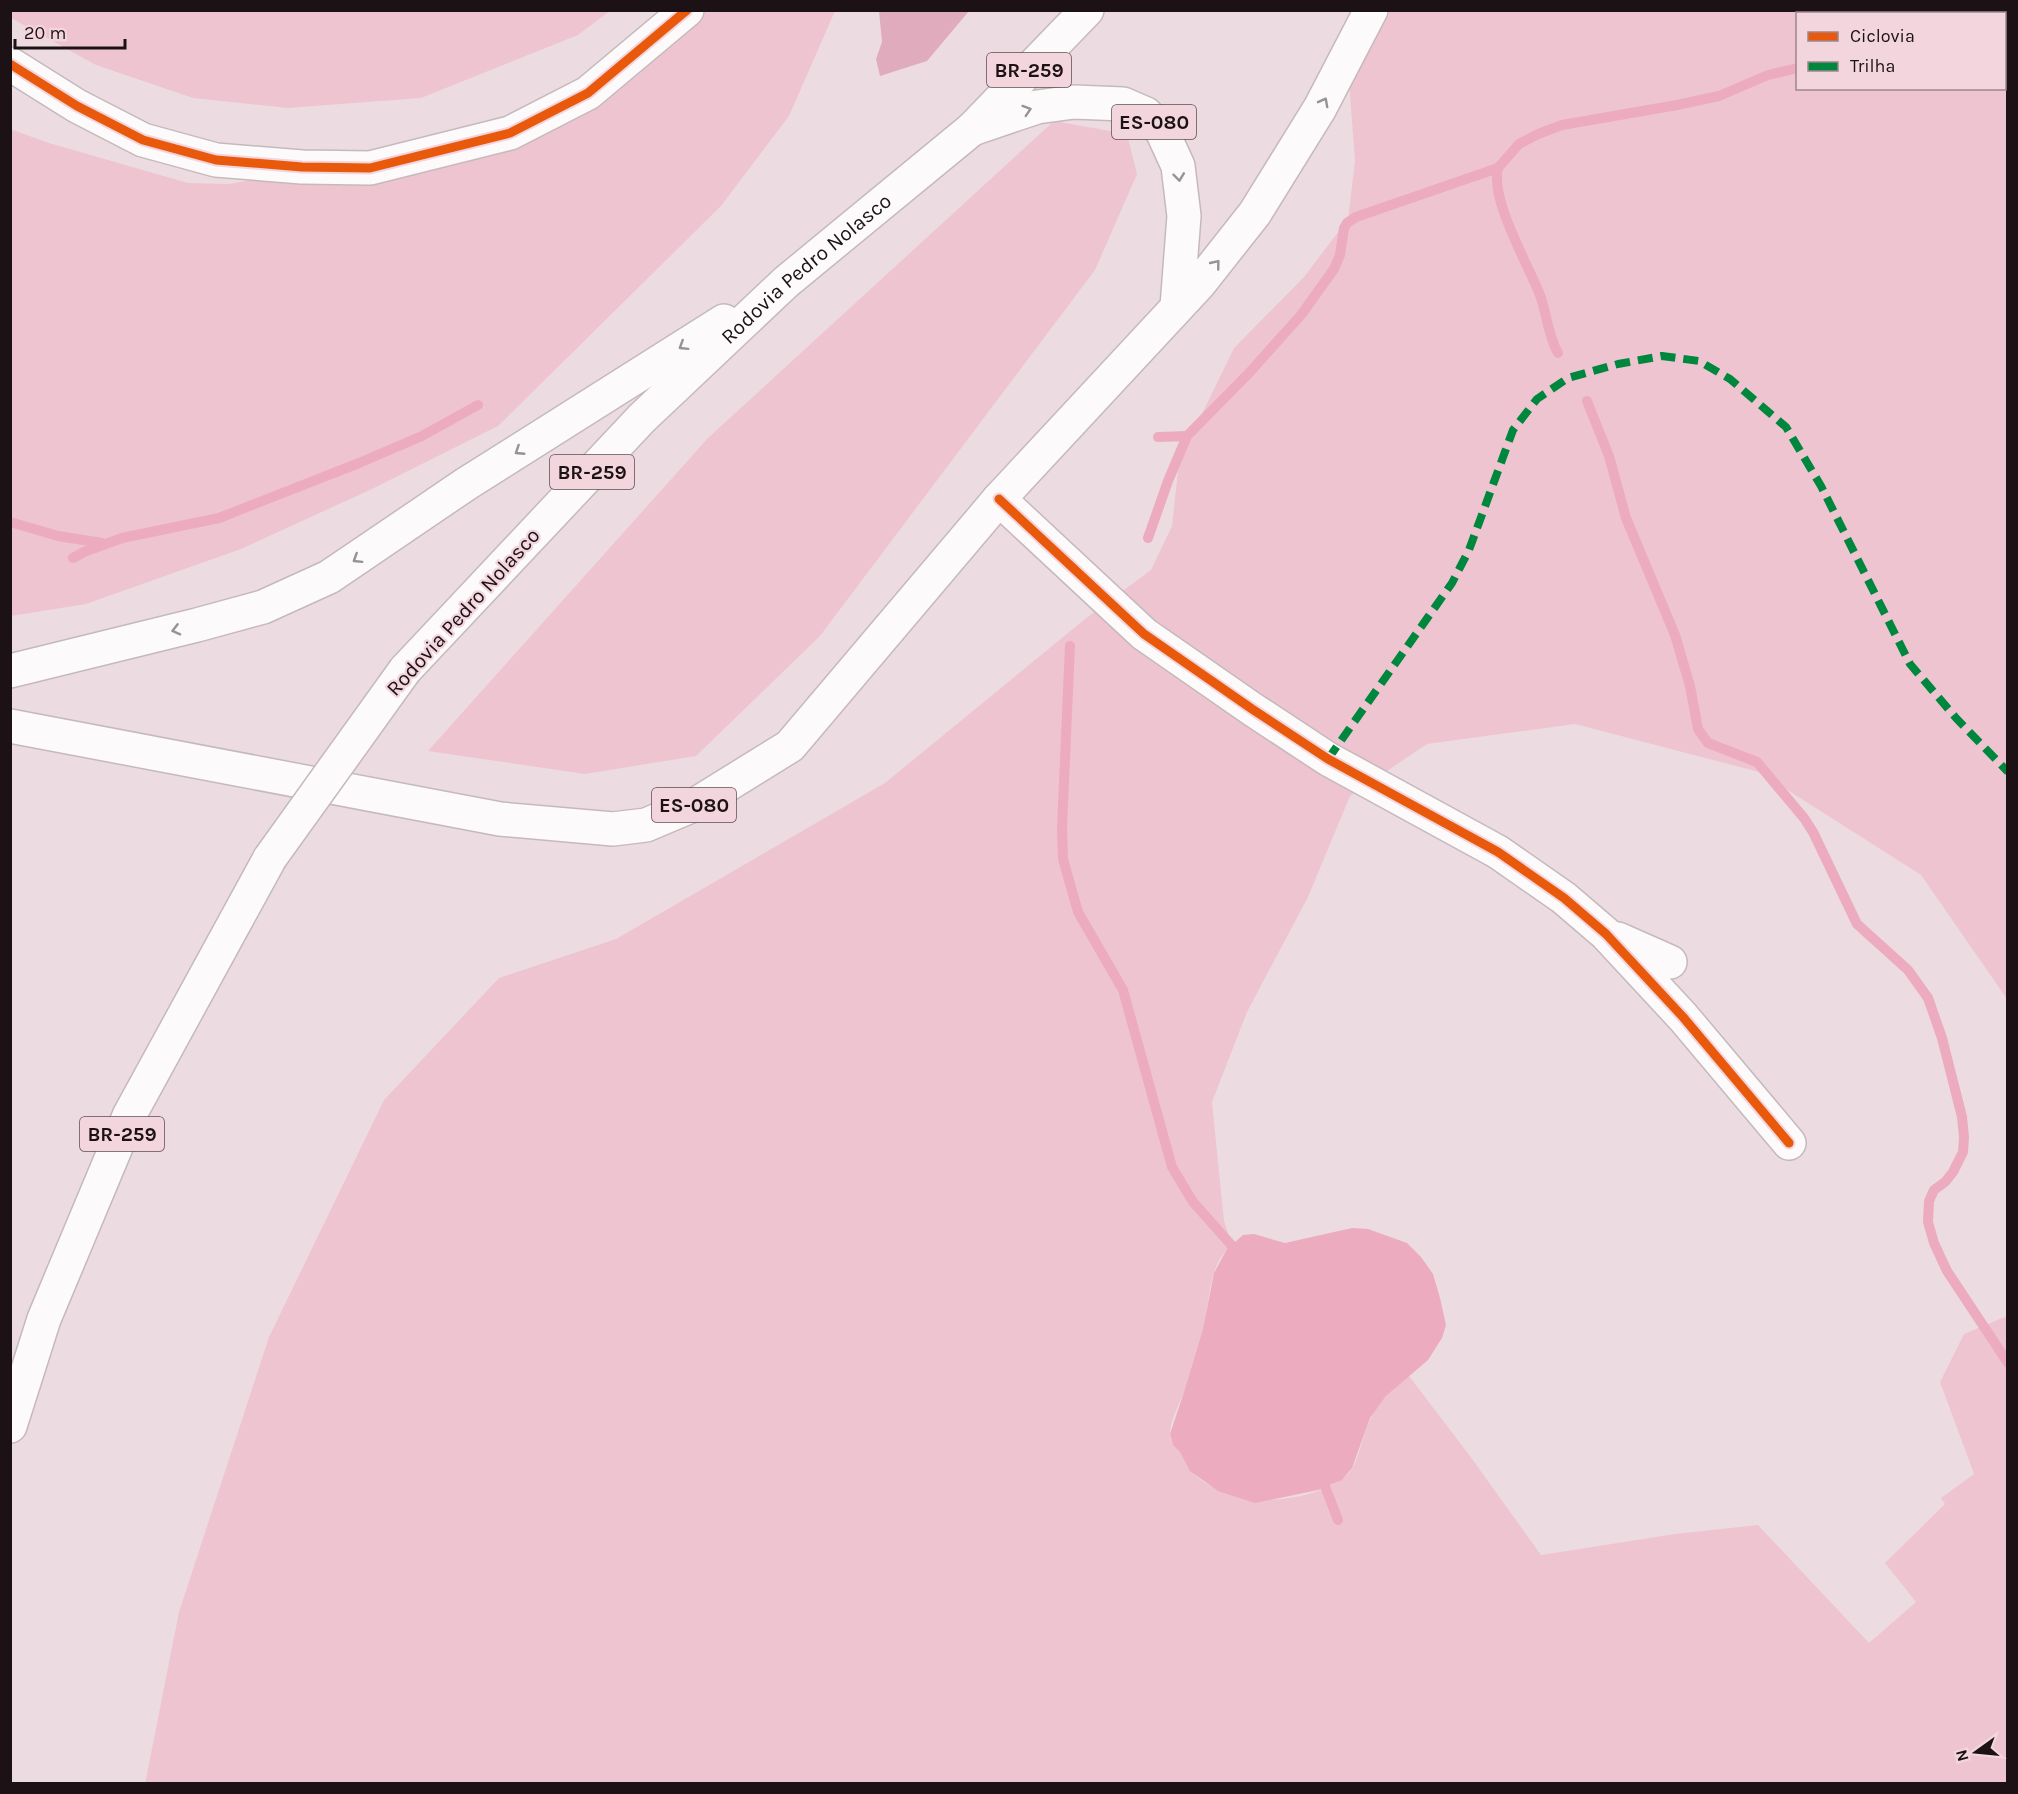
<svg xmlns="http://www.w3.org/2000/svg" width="2018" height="1794" font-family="Karla,sans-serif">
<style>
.green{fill:#efc4d1;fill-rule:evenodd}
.forest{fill:#e0abbd}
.water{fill:#edabc0}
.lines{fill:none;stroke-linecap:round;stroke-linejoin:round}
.stream{stroke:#edabc0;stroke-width:10}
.minor-casing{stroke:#c5b9bc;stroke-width:36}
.major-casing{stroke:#c5b9bc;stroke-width:36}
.highway-casing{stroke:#c5b9bc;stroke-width:36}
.minor{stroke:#fcfafa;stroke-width:33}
.major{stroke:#fcfafa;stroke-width:33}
.highway{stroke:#fcfafa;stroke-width:33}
.highway-bridge-casing{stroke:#c5b9bc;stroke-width:36;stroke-linecap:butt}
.highway-bridge{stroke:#fcfafa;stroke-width:33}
.quiet{stroke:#00873e;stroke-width:8;stroke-dasharray:15 8;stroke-linecap:butt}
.cycleway-casing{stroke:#f3d5de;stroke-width:13}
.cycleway{stroke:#e8590c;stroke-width:9}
.oneway{stroke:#979293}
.labels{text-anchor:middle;stroke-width:4.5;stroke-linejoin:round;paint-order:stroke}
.shield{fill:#f3d5de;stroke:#5c4c51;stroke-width:1.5}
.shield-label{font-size:20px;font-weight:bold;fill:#1c1215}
.street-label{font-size:21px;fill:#1c1215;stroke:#f3d5de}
</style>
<rect width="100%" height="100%" fill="#ecdce1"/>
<!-- green -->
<g class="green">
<polygon points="10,11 11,10 610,11 578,35 421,98 288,108 193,98 96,65 11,18"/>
<polygon points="700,11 835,11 789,116 721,206 498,426 372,489 241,549 86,604 11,616 10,129 49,143 188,183 229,184 337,164 489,144"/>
<path d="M1368 11H2007V999L1921 875 1759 772 1575 724 1427 744 1350 796 1308 897 1247 1012 1212 1102 1224 1221 1232 1245C1208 1263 1210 1302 1203 1329 1198 1348 1191 1367 1186 1386 1182 1400 1170 1419 1170 1433 1169 1443 1178 1448 1183 1456 1185 1461 1188 1468 1192 1472 1229 1509 1298 1506 1341 1480 1359 1469 1361 1438 1370 1420 1378 1402 1394 1388 1409 1376L1470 1456 1541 1555 1675 1534 1758 1525 1869 1643 1916 1602 1885 1563 1945 1504 1941 1498 1974 1474 1940 1382 1964 1334 2007 1316V1783L145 1784 179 1612 269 1337 384 1100 499 978 616 939 885 783 1085 619 1151 570 1172 526 1179 461 1234 348 1304 277 1348 219 1355 161 1347 56ZM1798 14H2004V88H1798Z"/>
<polygon points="1054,121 1127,134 1137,174 1095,270 820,636 696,756 585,774 428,751 708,438"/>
</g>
<!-- forest -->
<polygon class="forest" points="879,11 879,10 969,11 927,61 880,76 876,59 882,42"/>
<!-- water -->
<polygon class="water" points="1352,1228 1368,1229 1407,1243 1421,1257 1433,1274 1440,1298 1446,1325 1442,1338 1428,1360 1386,1396 1370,1418 1352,1468 1342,1480 1318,1490 1255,1503 1218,1491 1190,1471 1180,1452 1173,1445 1170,1434 1184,1392 1203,1329 1214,1273 1227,1249 1243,1235 1254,1234 1285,1243"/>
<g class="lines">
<!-- stream -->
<g class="stream">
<polyline points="1916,14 1919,10"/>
<path d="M1498 168C1490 200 1528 264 1540 295 1547 314 1548 336 1558 353"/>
<polyline points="1587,401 1609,456 1626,518 1675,635 1690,686 1698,729 1708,743 1757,762 1804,818 1813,832 1857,924 1908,970 1928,998 1942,1038 1962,1117 1964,1137 1963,1152 1953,1172 1945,1182 1934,1190 1929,1201 1928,1222 1934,1243 1947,1271 2008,1363"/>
<polyline points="1158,437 1187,436"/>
<polyline points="10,522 58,536 102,543"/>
<polyline points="1148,538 1168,481 1187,436 1249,373 1301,315 1334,269 1340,255 1344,228 1347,223 1356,217 1498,168 1519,144 1538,134 1562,125 1677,105 1719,96 1768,75 1798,68"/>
<polyline points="73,558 84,552 122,538 219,518 359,463 422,436 478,405"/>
<polyline points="1070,646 1062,828 1063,859 1078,912 1123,990 1172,1167 1193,1202 1234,1248 1237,1256"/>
<polyline points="1321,1476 1338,1520"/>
</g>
<defs>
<g id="minor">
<polyline points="10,64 77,106 143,140 216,160 302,167 370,168 510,133 588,93 687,10"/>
<polyline points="999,499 1144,634 1252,709 1328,759 1498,852 1564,898 1606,934 1683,1017 1789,1143"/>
<polyline points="1618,939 1670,962"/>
</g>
<g id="major">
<polyline points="972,129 1037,107 1074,102 1123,104 1146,114 1162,131 1178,166 1184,216 1177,307"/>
<polyline points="10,726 500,819 613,829 646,825 698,803 790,746 999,499 1199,284 1255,213 1320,108 1371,10"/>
</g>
<g id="highway">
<path id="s1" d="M405 670 642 418 786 282 972 129 1087 10"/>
<polyline points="10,671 197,625 263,607 329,577 466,484 724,321"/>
<polyline points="10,1426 44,1319 129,1116 270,858"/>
</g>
</defs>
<!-- minor casing -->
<use href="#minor" class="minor-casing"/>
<!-- major casing -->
<use href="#major" class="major-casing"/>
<!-- highway casing -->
<use href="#highway" class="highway-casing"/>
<!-- minor -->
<use href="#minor" class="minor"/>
<!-- major -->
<use href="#major" class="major"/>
<!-- highway -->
<use href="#highway" class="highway"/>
<defs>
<polyline id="highway-bridge" points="270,858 405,670"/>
</defs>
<!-- highway-bridge casing -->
<use href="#highway-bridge" class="highway-bridge-casing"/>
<!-- highway-bridge -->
<use href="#highway-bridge" class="highway-bridge"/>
<!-- quiet -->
<polyline class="quiet" points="1328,759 1452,583 1469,550 1513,430 1537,399 1568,378 1618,364 1662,356 1699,361 1730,379 1786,427 1821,486 1910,664 1956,718 2008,772"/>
<defs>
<g id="cycleway">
<polyline points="10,64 77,106 143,140 216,160 302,167 370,168 510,133 588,93 687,10"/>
<polyline points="999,499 1144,634 1252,709 1328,759 1498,852 1564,898 1606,934 1683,1017 1789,1143"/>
</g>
</defs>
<!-- cycleway casing -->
<use href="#cycleway" class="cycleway-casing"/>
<!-- cycleway -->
<use href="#cycleway" class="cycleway"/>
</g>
<!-- one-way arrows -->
<defs><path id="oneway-chevron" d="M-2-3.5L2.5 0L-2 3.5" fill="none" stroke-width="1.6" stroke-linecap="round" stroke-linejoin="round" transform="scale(1.5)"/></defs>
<g class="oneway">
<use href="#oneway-chevron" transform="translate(1324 102) rotate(-62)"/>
<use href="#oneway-chevron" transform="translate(1027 110) rotate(-18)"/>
<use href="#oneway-chevron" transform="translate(1179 177) rotate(83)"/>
<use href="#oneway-chevron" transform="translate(1216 264) rotate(-51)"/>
<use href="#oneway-chevron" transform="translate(683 346) rotate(148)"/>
<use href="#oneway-chevron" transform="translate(519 451) rotate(147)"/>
<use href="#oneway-chevron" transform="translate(357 559) rotate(148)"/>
<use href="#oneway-chevron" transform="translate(176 630) rotate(166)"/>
</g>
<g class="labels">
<!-- shield labels -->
<g class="shield">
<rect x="987" y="53" width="84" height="34" rx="4.5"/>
<rect x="1112" y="105" width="84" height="34" rx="4.5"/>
<rect x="550" y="455" width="84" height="34" rx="4.5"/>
<rect x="652" y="788" width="84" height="34" rx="4.5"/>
<rect x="80" y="1117" width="84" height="34" rx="4.5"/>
</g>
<g class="shield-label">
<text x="1029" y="77">BR-259</text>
<text x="1154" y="129">ES-080</text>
<text x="592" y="479">BR-259</text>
<text x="694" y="812">ES-080</text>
<text x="122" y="1141">BR-259</text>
</g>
<!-- street labels -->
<g class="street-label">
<text dy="7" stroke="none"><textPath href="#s1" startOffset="568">Rodovia Pedro Nolasco</textPath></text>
<text transform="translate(463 612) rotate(-48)" y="7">Rodovia Pedro Nolasco</text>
</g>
</g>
<!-- border -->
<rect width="2018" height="1794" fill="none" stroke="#1c1215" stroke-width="24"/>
<!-- legend -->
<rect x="1796" y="12" width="210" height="78" fill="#f3d5de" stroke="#9d878e" stroke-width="1.5"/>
<rect x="1808" y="32" width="30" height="9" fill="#e8590c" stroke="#9d878e" stroke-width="1.5"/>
<text x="1850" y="42" font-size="18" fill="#1c1215">Ciclovia</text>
<rect x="1808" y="62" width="30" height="9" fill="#00873e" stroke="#9d878e" stroke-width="1.5"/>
<text x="1850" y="72" font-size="18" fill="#1c1215">Trilha</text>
<!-- north arrow -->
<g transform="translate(1976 1752) rotate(255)" stroke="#f3d5de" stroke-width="4.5" paint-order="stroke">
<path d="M0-4.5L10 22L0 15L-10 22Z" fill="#1c1215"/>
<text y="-9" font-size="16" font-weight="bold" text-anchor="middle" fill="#1c1215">N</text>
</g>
<!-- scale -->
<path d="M15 39v9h110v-9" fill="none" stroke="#1c1215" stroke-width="3"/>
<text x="24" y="39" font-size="18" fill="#1c1215" stroke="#f3d5de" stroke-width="4.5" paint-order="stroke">20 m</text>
</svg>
